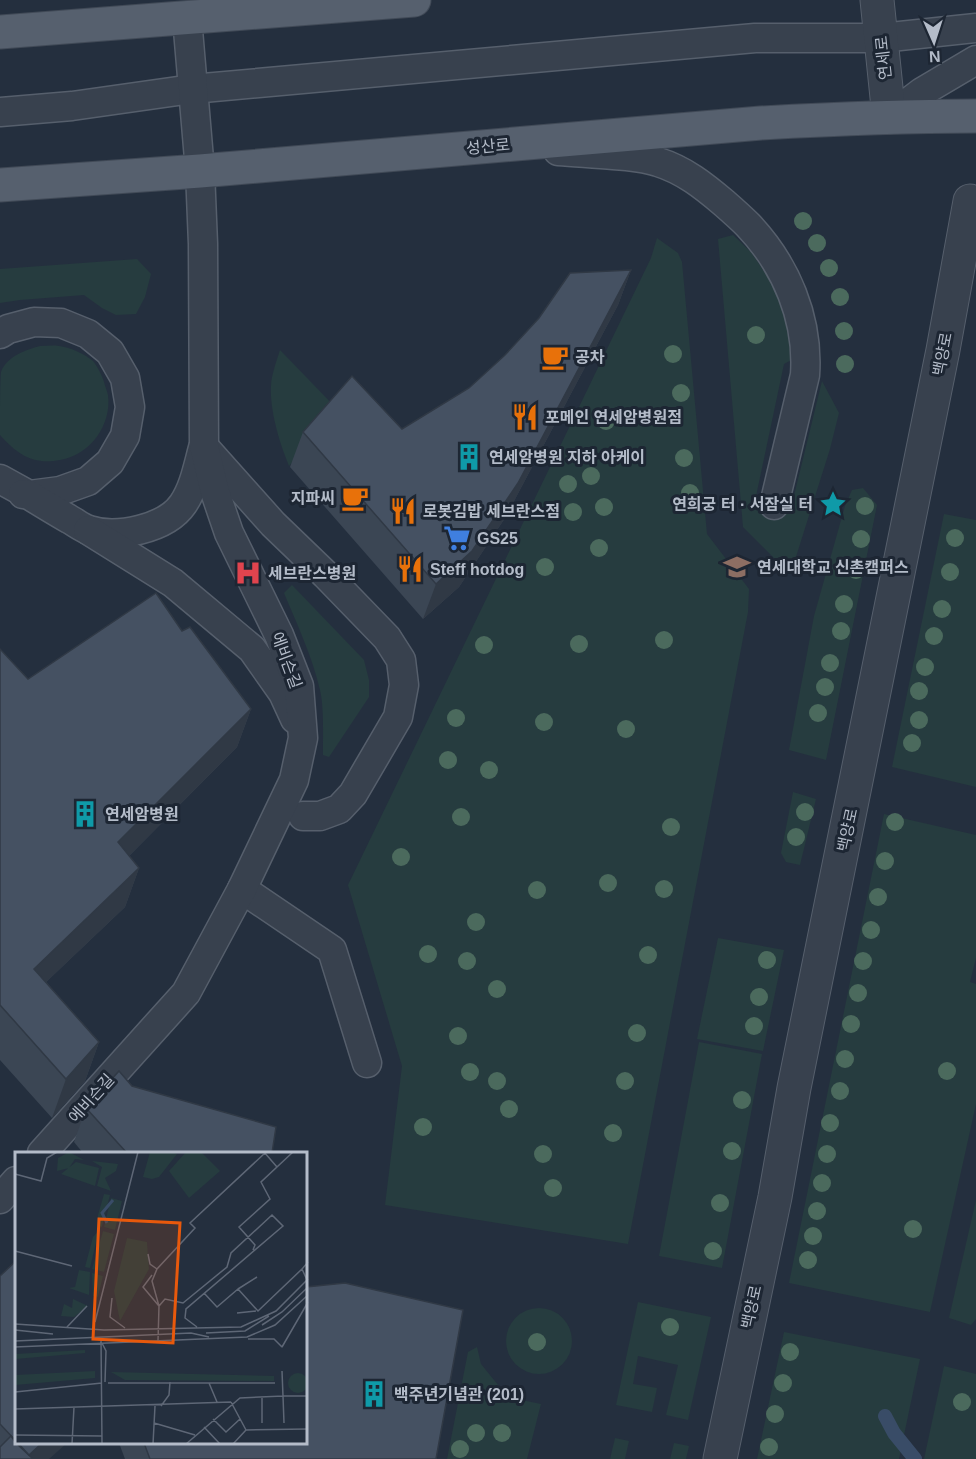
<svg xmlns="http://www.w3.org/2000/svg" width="976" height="1459" font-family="Helvetica,'Noto Sans KR',sans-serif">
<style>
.green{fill:#263c3f}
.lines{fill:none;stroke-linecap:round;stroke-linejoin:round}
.stream{stroke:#394c67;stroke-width:14}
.service-casing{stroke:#565f6c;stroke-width:31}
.pedestrian-casing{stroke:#565f6c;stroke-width:35}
.tertiary-casing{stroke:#565f6c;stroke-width:35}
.primary-casing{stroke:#414a57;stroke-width:35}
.service{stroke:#38414e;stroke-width:28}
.pedestrian{stroke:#38414e;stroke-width:33}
.tertiary{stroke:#38414e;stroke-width:33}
.primary{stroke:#56606e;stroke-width:33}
.tree{fill:#4b6a5d}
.wall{fill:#3b4654}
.shaded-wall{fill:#303945}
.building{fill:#455162;stroke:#303945;stroke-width:1.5}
.labels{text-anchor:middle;stroke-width:6;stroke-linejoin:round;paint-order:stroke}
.street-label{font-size:16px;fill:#b4bcc9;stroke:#1d2633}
.poi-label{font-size:16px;font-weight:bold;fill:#b4bcc9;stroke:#1d2633;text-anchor:start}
.inset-river{fill:none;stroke:#394c67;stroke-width:3}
.inset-road{fill:none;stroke:#5e6776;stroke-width:1.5}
.view{fill:#e8590c;fill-opacity:0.15;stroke:#e8590c;stroke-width:3}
.inset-edge{fill:none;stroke:#b4bcc9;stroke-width:3}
</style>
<rect width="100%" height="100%" fill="#242f3e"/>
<!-- green -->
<g class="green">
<polygon points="733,235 751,252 784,301 793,359 784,364 755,501 791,508 822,381 839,413 830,449 795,560 788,575 774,558 743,527 718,239"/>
<polygon points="657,238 678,253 682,262 707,534 749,589 748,612 628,1244 385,1205 402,1066 348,885 651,258"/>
<polygon points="137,259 151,274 145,297 136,314 116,315 102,308 84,295 20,300 0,303 0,269"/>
<path d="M40 346C46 346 53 345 59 346 69 347 85 354 93 361 97 366 102 375 104 382 105 386 107 391 108 395 112 425 90 455 60 460 33 465 18 455 0 435 0 423 0 379 1 372 7 356 26 350 40 346Z"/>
<path d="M280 350 338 410 289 466C279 442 267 403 272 377 274 368 277 359 280 350Z"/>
<polygon points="863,488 877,505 826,760 789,750 814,616 845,506 852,490"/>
<polygon points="944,514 976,520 976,787 892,767"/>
<path d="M292 585 364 660 369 680V697L329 757 323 755C323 737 324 707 320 690 312 656 297 624 284 593Z"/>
<polygon points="793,792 816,799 800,865 786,862 781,853"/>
<polygon points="884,814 976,835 976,958 970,982 976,984 976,1104 930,1312 789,1283"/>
<polygon points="718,938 784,950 763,1051 697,1039"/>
<polygon points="699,1042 762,1054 722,1268 659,1256"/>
<polygon points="976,1200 976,1319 971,1325 949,1318"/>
<polygon points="638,1302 711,1317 688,1420 666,1415 678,1365 638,1356 633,1384 657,1388 652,1412 616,1405"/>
<circle cx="539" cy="1341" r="33"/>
<polygon points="784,1332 920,1359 899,1459 757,1459"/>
<polygon points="477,1347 481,1364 498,1385 517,1399 541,1404 527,1459 447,1459 468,1352"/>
<polygon points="944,1366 976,1374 976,1459 924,1459"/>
<polygon points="615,1438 629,1441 625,1459 610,1459"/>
<polygon points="674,1443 689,1446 686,1459 670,1459"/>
</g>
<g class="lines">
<!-- stream -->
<polyline class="stream" points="885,1416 894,1433 915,1459"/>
<defs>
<g id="service">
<polyline points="0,112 72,106 192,89 755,38 881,38 976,28"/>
<polyline points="889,117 922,92 976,60"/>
<path d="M558 151C576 152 594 154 613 155 628 156 643 157 658 162 684 170 704 186 724 203 732 210 740 217 748 225 786 265 809 319 805 375L774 505"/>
<polyline points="0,334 8,329 34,322 61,323 88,334 110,352 125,378 130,407 125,436 110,462 88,481 60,491 29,495 0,479"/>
<polyline points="207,450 273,524 326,575 387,638 401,660 404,685 398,717 353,794 339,809 320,816 303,816"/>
<path d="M23 494 29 495C42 503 55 511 69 519 75 522 82 528 89 530 116 539 166 529 183 504 194 488 198 466 203 448"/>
<polyline points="88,530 173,583 252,649 283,693 295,719"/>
<polyline points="242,889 332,950 367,1063"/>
<polyline points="42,1153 186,993 242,889 294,780 303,738 299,686 279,635 229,533 215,492 204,446 203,244 200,171 187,18"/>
<polyline points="0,1199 16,1181"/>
</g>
<polyline id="pedestrian" points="720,1459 775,1197 794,1088 943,350 970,201"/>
<polyline id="tertiary" points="877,0 889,117"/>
<g id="primary">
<polyline points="0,32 414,0"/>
<path d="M0 185 200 171 761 123C833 119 904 116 976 116"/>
</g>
</defs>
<!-- service casing -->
<use href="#service" class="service-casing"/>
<!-- pedestrian casing -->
<use href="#pedestrian" class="pedestrian-casing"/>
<!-- tertiary casing -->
<use href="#tertiary" class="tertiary-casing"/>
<!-- primary casing -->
<use href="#primary" class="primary-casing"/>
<!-- service -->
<use href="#service" class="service"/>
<!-- pedestrian -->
<use href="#pedestrian" class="pedestrian"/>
<!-- tertiary -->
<use href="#tertiary" class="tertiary"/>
<!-- primary -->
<use href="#primary" class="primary"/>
</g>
<!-- trees -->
<g class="tree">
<circle cx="803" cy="221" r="9"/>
<circle cx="817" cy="243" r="9"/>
<circle cx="829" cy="268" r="9"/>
<circle cx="840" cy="297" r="9"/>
<circle cx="844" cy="331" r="9"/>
<circle cx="756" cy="335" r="9"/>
<circle cx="673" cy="354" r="9"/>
<circle cx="845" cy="364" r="9"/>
<circle cx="681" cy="393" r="9"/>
<circle cx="606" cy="421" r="9"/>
<circle cx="684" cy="458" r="9"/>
<circle cx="591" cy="476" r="9"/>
<circle cx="568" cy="484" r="9"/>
<circle cx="690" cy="493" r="9"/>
<circle cx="865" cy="506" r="9"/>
<circle cx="604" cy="507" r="9"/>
<circle cx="573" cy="512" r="9"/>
<circle cx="955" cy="538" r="9"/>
<circle cx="861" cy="539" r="9"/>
<circle cx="599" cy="548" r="9"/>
<circle cx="545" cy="567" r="9"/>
<circle cx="856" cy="570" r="9"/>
<circle cx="950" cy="572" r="9"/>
<circle cx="844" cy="604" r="9"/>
<circle cx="942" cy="609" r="9"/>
<circle cx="841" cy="631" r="9"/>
<circle cx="934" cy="636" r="9"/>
<circle cx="664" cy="640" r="9"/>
<circle cx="579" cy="644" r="9"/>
<circle cx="484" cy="645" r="9"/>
<circle cx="830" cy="663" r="9"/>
<circle cx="925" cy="667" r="9"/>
<circle cx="825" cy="687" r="9"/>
<circle cx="919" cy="691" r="9"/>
<circle cx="818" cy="713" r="9"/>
<circle cx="456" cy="718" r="9"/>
<circle cx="919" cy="720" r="9"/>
<circle cx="544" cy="722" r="9"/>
<circle cx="626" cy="729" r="9"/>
<circle cx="912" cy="743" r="9"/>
<circle cx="448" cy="760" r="9"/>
<circle cx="489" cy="770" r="9"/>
<circle cx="805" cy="812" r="9"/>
<circle cx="461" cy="817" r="9"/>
<circle cx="895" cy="822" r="9"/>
<circle cx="671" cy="827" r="9"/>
<circle cx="796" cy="837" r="9"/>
<circle cx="401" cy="857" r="9"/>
<circle cx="885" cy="861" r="9"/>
<circle cx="608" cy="883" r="9"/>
<circle cx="664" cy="889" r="9"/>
<circle cx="537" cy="890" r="9"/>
<circle cx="878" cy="897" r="9"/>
<circle cx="476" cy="922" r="9"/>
<circle cx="871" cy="930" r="9"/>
<circle cx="428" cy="954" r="9"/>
<circle cx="648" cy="955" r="9"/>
<circle cx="767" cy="960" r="9"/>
<circle cx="467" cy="961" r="9"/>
<circle cx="863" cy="961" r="9"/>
<circle cx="497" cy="989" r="9"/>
<circle cx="858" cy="993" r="9"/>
<circle cx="759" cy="997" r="9"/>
<circle cx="851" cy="1024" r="9"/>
<circle cx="754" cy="1026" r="9"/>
<circle cx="637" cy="1033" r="9"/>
<circle cx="458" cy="1036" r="9"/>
<circle cx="845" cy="1059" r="9"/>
<circle cx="947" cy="1071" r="9"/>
<circle cx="470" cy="1072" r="9"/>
<circle cx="497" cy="1081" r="9"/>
<circle cx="625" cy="1081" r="9"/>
<circle cx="840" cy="1091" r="9"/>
<circle cx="742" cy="1100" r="9"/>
<circle cx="509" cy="1109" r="9"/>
<circle cx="830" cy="1123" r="9"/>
<circle cx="423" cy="1127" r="9"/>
<circle cx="613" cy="1133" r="9"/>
<circle cx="732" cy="1151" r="9"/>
<circle cx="543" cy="1154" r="9"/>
<circle cx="827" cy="1154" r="9"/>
<circle cx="822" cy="1183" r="9"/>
<circle cx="553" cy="1188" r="9"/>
<circle cx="720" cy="1203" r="9"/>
<circle cx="817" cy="1211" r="9"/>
<circle cx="913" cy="1229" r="9"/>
<circle cx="813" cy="1236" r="9"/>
<circle cx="713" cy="1251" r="9"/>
<circle cx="808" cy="1260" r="9"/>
<circle cx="670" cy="1327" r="9"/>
<circle cx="537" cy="1342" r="9"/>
<circle cx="790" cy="1352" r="9"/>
<circle cx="783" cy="1383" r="9"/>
<circle cx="962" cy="1402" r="9"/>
<circle cx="775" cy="1414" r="9"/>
<circle cx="476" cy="1433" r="9"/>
<circle cx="502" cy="1433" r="9"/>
<circle cx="769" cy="1447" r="9"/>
<circle cx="460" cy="1449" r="9"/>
</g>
<!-- wall -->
<g class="wall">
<polygon points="631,270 618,305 505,518 459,587 423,619 290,467 303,432 402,429 469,388"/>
<polygon points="182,631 251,709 237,747 129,856 139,868 125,907 46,982 99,1042 85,1081 52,1118 0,1060 0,649 28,679"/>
<polygon points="132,1086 272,1153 83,1153 74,1142 86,1108"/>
<polygon points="0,1276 16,1443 0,1459"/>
<polygon points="119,1443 306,1443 436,1459 125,1459"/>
</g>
<!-- shaded-wall -->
<g class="shaded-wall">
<polygon points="631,270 618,305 505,518 459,587 423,619 436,584"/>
<polygon points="251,709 237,747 104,881 118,842"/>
<polygon points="139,868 125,907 20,1007 34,969"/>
<polygon points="99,1042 85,1081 52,1118 66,1079"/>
<polygon points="42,1443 67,1443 49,1459 28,1459 29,1455"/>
</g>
<!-- building -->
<g class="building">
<polygon points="631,270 518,483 472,551 436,584 303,432 352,376 402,429 469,388 505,355 539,318 570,273"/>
<polygon points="156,593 182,631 190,627 251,709 118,842 139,868 34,969 99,1042 66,1079 0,1005 0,649 28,679"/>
<polygon points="119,1071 132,1086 276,1127 272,1153 127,1153 86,1108"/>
<polygon points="16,1261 16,1441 0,1424 0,1276"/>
<polygon points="345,1283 463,1310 436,1459 150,1459 144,1443 306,1443 306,1287"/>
<polygon points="11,1436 16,1443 33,1459 0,1459 0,1447"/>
<polygon points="18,1443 42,1443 29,1455"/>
</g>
<!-- icons -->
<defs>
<symbol id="cafe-bare" viewBox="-9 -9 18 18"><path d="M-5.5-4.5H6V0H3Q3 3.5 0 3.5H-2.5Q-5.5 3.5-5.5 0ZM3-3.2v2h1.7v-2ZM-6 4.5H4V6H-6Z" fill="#e8710a" stroke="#1d2633" stroke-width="2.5" paint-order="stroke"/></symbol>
<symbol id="restaurant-bare" viewBox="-9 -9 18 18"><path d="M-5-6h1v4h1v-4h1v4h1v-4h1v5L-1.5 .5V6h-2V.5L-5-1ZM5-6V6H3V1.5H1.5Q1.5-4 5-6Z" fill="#e8710a" stroke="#1d2633" stroke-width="2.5" paint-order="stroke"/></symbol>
<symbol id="building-bare" viewBox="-9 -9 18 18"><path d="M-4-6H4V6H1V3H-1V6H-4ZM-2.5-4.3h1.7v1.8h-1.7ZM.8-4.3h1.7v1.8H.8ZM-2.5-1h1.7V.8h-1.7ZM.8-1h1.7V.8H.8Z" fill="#0f9aa8" stroke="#1d2633" stroke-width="2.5" paint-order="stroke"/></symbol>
<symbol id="sight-bare" viewBox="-9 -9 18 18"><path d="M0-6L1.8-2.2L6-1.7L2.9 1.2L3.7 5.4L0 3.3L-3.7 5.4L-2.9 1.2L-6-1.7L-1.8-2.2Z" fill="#0f9aa8" stroke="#1d2633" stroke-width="2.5" paint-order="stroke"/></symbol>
<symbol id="supermarket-bare" viewBox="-9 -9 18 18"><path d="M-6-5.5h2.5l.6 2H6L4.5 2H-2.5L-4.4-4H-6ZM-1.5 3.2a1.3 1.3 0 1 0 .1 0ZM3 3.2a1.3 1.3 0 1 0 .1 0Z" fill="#3f7fe0" stroke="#1d2633" stroke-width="2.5" paint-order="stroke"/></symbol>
<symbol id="university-bare" viewBox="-9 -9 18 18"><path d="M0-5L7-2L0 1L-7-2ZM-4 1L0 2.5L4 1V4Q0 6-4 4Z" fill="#8d6e63" stroke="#1d2633" stroke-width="2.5" paint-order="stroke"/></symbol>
<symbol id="hospital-bare" viewBox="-9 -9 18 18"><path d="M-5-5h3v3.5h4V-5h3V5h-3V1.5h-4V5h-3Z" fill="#e0444e" stroke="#1d2633" stroke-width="2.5" paint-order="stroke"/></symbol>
</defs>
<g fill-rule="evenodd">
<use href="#cafe-bare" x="536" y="338" width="38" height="38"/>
<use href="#restaurant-bare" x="506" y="398" width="38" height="38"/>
<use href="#building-bare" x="450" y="438" width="38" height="38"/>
<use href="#cafe-bare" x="336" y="479" width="38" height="38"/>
<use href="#sight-bare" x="814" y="485" width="38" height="38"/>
<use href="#restaurant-bare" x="384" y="492" width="38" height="38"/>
<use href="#supermarket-bare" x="438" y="519" width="38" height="38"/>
<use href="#university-bare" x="718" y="548" width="38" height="38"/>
<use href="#restaurant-bare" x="391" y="550" width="38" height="38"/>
<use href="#hospital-bare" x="229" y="554" width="38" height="38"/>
<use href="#building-bare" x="66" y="795" width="38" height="38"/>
<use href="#building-bare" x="355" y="1375" width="38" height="38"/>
</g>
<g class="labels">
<!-- street labels -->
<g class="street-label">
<text transform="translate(883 58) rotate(-96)" y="6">연세로</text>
<text transform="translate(488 146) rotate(-5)" y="6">성산로</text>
<text transform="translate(942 354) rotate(-79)" y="6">백양로</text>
<text transform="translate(287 660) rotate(70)" y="6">에비슨길</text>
<text transform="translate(847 830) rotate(-78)" y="6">백양로</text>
<text transform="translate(91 1098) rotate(-48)" y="6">에비슨길</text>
<text transform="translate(751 1307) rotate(-78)" y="6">백양로</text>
</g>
<!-- poi labels -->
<g class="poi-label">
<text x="575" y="363">공차</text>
<text x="545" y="423">포메인 연세암병원점</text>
<text x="489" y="463">연세암병원 지하 아케이</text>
<text x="335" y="504" text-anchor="end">지파씨</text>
<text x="813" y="510" text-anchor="end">연희궁 터 · 서잠실 터</text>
<text x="423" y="517">로봇김밥 세브란스점</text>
<text x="477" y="544">GS25</text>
<text x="757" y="573">연세대학교 신촌캠퍼스</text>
<text x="430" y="575">Steff hotdog</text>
<text x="268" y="579">세브란스병원</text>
<text x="105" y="820">연세암병원</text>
<text x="394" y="1400">백주년기념관 (201)</text>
</g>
</g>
<!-- overview -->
<g transform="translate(15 1152)">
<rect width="292" height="292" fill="#242f3e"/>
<path d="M54 0 69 8 60 7 54 16 42 19 43 6ZM135 0H157L162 2 144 25 137 27 128 25ZM171 0H186L205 19 174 46 154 19ZM77 9 103 12 101 19 90 26 96 39 82 34 87 15ZM61 10 84 16 80 34 46 22ZM89 42 95 43 87 75 83 74V63ZM96 46 107 49 100 78 89 75ZM84 78 75 116 70 115 78 85ZM88 79 99 82 89 120 77 117ZM112 86 132 90 134 117 105 169 99 139ZM64 118 75 120 74 143 54 136 60 135ZM77 121 88 124 83 145 78 144ZM58 147 73 154 59 165 46 164 49 152 57 156ZM70 198V201L0 207V202ZM80 219V226L0 233V223ZM96 220 259 224V229L110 228ZM273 231a10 10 0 1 1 20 0a10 10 0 1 1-20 0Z" fill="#263c3f"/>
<path class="inset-river" d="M92 71 87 61 98 48"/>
<path class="inset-road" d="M249 0 262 15M0 22 26 29 32 6 42 0M238 98 240 93 224 75 255 47 246 30 278 0M0 99 57 114M133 102 135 112 142 117M137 123 128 135 144 154 150 147 168 151 212 115 216 101 257 63 268 74 171 157 170 166 182 175M292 128 287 117 293 110M223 137 242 125M189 141 202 155 223 137 243 159 287 117M97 146 95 165 110 176M222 161 241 159M80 170 123 0M0 172 89 178 226 175 261 159 293 127M247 173 267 160 293 135M52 175 72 154M0 178 38 182M191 181 230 179 254 164M86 187 87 292M233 187H259L267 195M0 189 176 181 194 185M143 189 144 154 137 129 142 117 180 76 175 71 250 1M87 191 91 199 90 230M0 195 232 185 260 173 293 143M267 195 293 150M267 219 268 244H293M93 231H260M194 231 202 250M0 240 87 231M247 245V271M216 250 231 278M146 254 154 243 155 230M0 257 216 250M198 267 211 280 225 267M139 271 180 283M189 275 205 292M231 278 293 277M0 283 87 284M57 292 59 255M138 292 140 254M171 292 225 246 268 244 269 271M218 292 231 278"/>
<path class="view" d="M84 67 165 71 158 191 78 187Z"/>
<rect width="292" height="292" class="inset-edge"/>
</g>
<!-- north arrow -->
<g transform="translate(934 42) rotate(177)" stroke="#1d2633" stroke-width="4.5" paint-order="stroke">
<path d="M0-4.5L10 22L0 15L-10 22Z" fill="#b4bcc9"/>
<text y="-9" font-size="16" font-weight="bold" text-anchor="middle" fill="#b4bcc9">N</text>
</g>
</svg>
